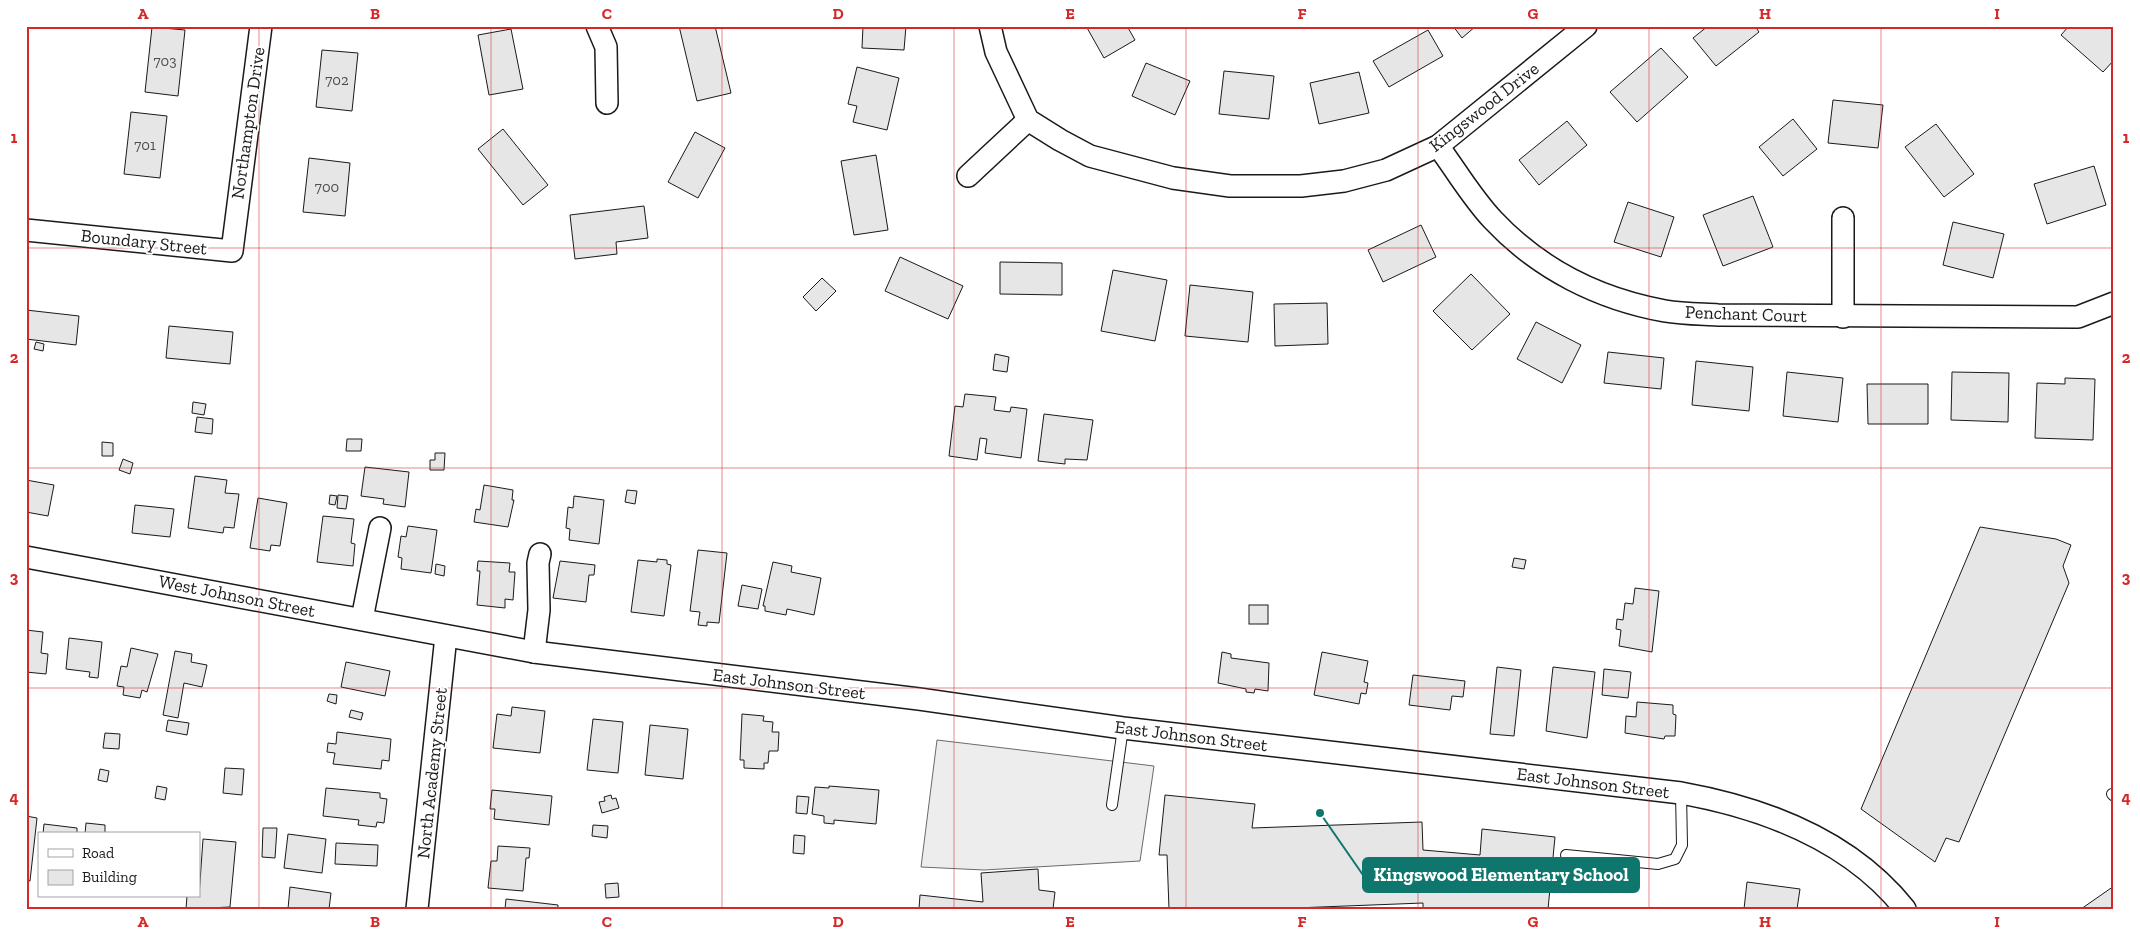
<svg xmlns="http://www.w3.org/2000/svg" width="2140" height="935" font-family="'Zilla Slab',serif">
<style>
.parking{fill:#ededed;stroke:#6a6a6a}
.building{fill:#e6e6e6;stroke:#1a1a1a}
.lines{fill:none;stroke-linecap:round;stroke-linejoin:round}
.lane-casing{stroke:#1a1a1a;stroke-width:12}
.street-casing{stroke:#1a1a1a;stroke-width:24}
.lane{stroke:#fff;stroke-width:10}
.street{stroke:#fff;stroke-width:21}
.grid{fill:none;stroke:#d62828;stroke-width:1;stroke-opacity:0.55}
.labels{text-anchor:middle;stroke-width:4;stroke-linejoin:round;paint-order:stroke}
.number-label{font-size:15px;fill:#4d4d4d}
.street-label{font-size:18px;fill:#1a1a1a;stroke:#fff}
.leader{fill:none;stroke:#0f766e;stroke-width:2}
.callout-dot{fill:#0f766e;stroke:#fff;stroke-width:2}
.callout{fill:#0f766e;stroke:#0f766e;stroke-width:2}
.callout-label{font-size:19px;text-anchor:middle;font-weight:bold;fill:#fff}
.neatline{fill:none;stroke:#d62828;stroke-width:2}
.grid-label{font-size:16px;text-anchor:middle;font-weight:bold;fill:#d62828}
</style>
<rect width="100%" height="100%" fill="#fff"/>
<!-- parking -->
<polygon class="parking" points="937,740 1154,766 1140,861 984,870 921,867"/>
<!-- building -->
<g class="building">
<polygon points="679,26 715,26 731,93 697,101"/>
<polygon points="863,26 906,26 904,50 862,48"/>
<polygon points="1086,26 1127,26 1135,40 1104,58"/>
<polygon points="1453,26 1476,26 1462,38"/>
<polygon points="1708,26 1755,26 1759,32 1716,66 1693,38"/>
<polygon points="2069,26 2111,26 2114,29 2114,60 2103,72 2061,35"/>
<polygon points="152,27 185,30 178,96 145,92"/>
<polygon points="511,29 523,89 489,95 478,35"/>
<polygon points="1428,30 1443,56 1389,87 1373,61"/>
<polygon points="1661,48 1688,77 1637,122 1610,92"/>
<polygon points="322,50 358,53 352,111 316,107"/>
<polygon points="1146,63 1190,81 1175,115 1132,96"/>
<polygon points="857,67 899,78 887,130 853,122 857,106 848,104"/>
<polygon points="1224,71 1274,76 1269,119 1219,114"/>
<polygon points="1359,72 1369,113 1319,124 1310,83"/>
<polygon points="1833,100 1883,105 1878,148 1828,143"/>
<polygon points="131,112 167,116 160,178 124,174"/>
<polygon points="1793,119 1817,149 1783,176 1759,147"/>
<polygon points="1567,121 1587,145 1539,185 1519,160"/>
<polygon points="1936,124 1974,174 1944,197 1905,147"/>
<polygon points="503,129 548,185 523,205 478,149"/>
<polygon points="695,132 725,148 698,198 668,182"/>
<polygon points="876,155 888,230 854,235 841,161"/>
<polygon points="309,158 350,163 345,216 303,212"/>
<polygon points="2094,166 2106,205 2047,224 2034,184"/>
<polygon points="1753,196 1773,247 1723,266 1703,215"/>
<polygon points="1628,202 1674,217 1661,257 1614,242"/>
<polygon points="644,206 648,238 616,242 617,254 575,259 570,215"/>
<polygon points="1953,222 2004,234 1993,278 1943,265"/>
<polygon points="1421,225 1436,257 1383,282 1368,250"/>
<polygon points="900,257 963,286 948,319 885,291"/>
<polygon points="1000,262 1062,263 1062,295 1000,294"/>
<polygon points="1113,270 1167,280 1155,341 1101,331"/>
<polygon points="1471,274 1510,314 1472,350 1433,311"/>
<polygon points="822,278 836,291 816,311 803,297"/>
<polygon points="1190,285 1253,292 1248,342 1185,336"/>
<polygon points="1327,303 1328,344 1275,346 1274,304"/>
<polygon points="26,310 79,316 76,345 26,339"/>
<polygon points="1536,322 1581,345 1562,383 1517,359"/>
<polygon points="169,326 233,332 230,364 166,358"/>
<polygon points="36,342 44,344 43,351 34,349"/>
<polygon points="1608,352 1664,358 1661,389 1604,383"/>
<polygon points="995,354 1009,357 1007,372 993,370"/>
<polygon points="1696,361 1753,367 1749,411 1692,405"/>
<polygon points="1787,372 1843,378 1838,422 1783,416"/>
<polygon points="1952,372 2009,373 2008,422 1951,420"/>
<polygon points="2065,378 2095,379 2093,440 2035,438 2037,383 2065,384"/>
<polygon points="1867,384 1928,384 1928,424 1868,424"/>
<polygon points="965,394 996,397 994,410 1010,412 1011,407 1027,409 1021,458 985,453 987,439 980,438 977,460 949,456 955,406 963,407"/>
<polygon points="193,402 206,404 204,415 192,413"/>
<polygon points="1044,414 1093,420 1087,460 1065,459 1065,464 1038,461"/>
<polygon points="197,417 213,419 212,434 195,432"/>
<polygon points="347,439 362,439 361,451 346,451"/>
<polygon points="102,442 113,443 113,456 102,456"/>
<polygon points="435,453 445,453 444,470 430,470 430,460 435,460"/>
<polygon points="123,459 133,463 130,474 119,470"/>
<polygon points="365,467 409,472 405,507 383,504 384,499 361,496"/>
<polygon points="195,476 227,480 225,493 239,494 234,528 224,527 223,533 188,528"/>
<polygon points="26,480 54,485 48,516 26,512"/>
<polygon points="484,485 513,490 512,500 514,500 508,527 474,522 476,509 480,510"/>
<polygon points="627,490 637,491 635,504 625,502"/>
<polygon points="330,495 337,496 335,505 329,504"/>
<polygon points="338,495 348,496 346,509 337,508"/>
<polygon points="574,496 604,500 599,544 569,540 570,529 566,528 568,507 573,508"/>
<polygon points="258,498 287,503 280,546 271,545 270,551 250,548"/>
<polygon points="135,505 174,509 170,537 132,533"/>
<polygon points="323,516 354,519 351,543 355,544 353,566 317,562"/>
<polygon points="408,526 437,530 431,573 401,569 402,558 398,557 401,536 406,537"/>
<polygon points="1980,527 2056,539 2071,545 2063,566 2069,583 1959,842 1946,838 1935,862 1861,809"/>
<polygon points="698,550 727,553 719,623 707,622 707,626 698,625 700,612 690,611"/>
<polygon points="1514,558 1526,560 1524,569 1512,567"/>
<polygon points="657,559 667,560 667,564 671,565 664,616 631,612 638,560 657,562"/>
<polygon points="478,561 510,563 509,572 515,572 513,600 505,599 505,608 477,605 480,571 477,571"/>
<polygon points="560,561 595,565 594,575 589,575 586,602 553,598"/>
<polygon points="773,562 792,566 791,572 821,578 814,615 787,609 786,615 765,611 765,606 763,606"/>
<polygon points="436,564 445,566 444,576 435,574"/>
<polygon points="742,585 762,589 758,609 738,606"/>
<polygon points="1635,588 1659,591 1652,652 1619,646 1621,630 1616,629 1617,619 1623,620 1625,603 1633,604"/>
<rect x="1249" y="605" width="19" height="19"/>
<polygon points="26,630 43,632 41,653 48,654 46,674 26,672"/>
<polygon points="69,638 102,642 98,678 89,677 90,672 66,669"/>
<polygon points="131,648 158,654 147,692 142,690 140,698 123,695 124,687 117,686 121,666 127,667"/>
<polygon points="175,651 192,654 191,662 207,665 202,687 184,683 178,718 163,715"/>
<polygon points="1222,652 1231,654 1231,658 1269,663 1268,691 1255,689 1254,693 1246,692 1246,689 1218,683"/>
<polygon points="1322,652 1368,661 1364,682 1368,683 1366,694 1361,693 1359,704 1314,695"/>
<polygon points="346,662 390,671 385,696 341,687"/>
<polygon points="1497,667 1521,670 1514,736 1490,734"/>
<polygon points="1553,667 1595,672 1587,738 1546,731"/>
<polygon points="1604,669 1631,672 1628,698 1602,695"/>
<polygon points="1413,675 1465,681 1463,697 1452,696 1450,710 1409,705"/>
<polygon points="329,694 337,695 336,704 327,701"/>
<polygon points="1637,702 1673,705 1673,714 1676,715 1675,736 1665,736 1664,739 1625,733 1626,716 1636,717"/>
<polygon points="512,707 545,711 540,753 493,748 497,714 511,716"/>
<polygon points="351,710 363,713 361,720 349,717"/>
<polygon points="742,714 764,716 763,721 773,722 772,732 779,732 778,751 769,751 768,763 764,763 764,769 744,768 744,760 740,760"/>
<polygon points="593,719 623,722 618,773 587,770"/>
<polygon points="168,720 189,723 187,735 166,731"/>
<polygon points="650,725 688,729 683,779 645,775"/>
<polygon points="337,732 391,739 389,761 382,760 381,769 333,764 335,753 327,752 328,743 336,744"/>
<polygon points="105,733 120,734 119,749 103,748"/>
<polygon points="225,768 244,769 242,795 223,793"/>
<polygon points="100,769 109,771 107,782 98,780"/>
<polygon points="157,786 167,788 165,800 155,798"/>
<polygon points="829,786 879,790 876,824 834,820 834,824 824,823 824,816 812,814 815,787 829,788"/>
<polygon points="326,788 380,793 380,798 387,799 384,823 377,822 376,827 358,825 359,820 323,816"/>
<polygon points="492,790 552,796 549,825 494,819 495,809 490,809"/>
<polygon points="611,795 612,799 616,798 619,808 602,813 599,802 605,801 604,797"/>
<polygon points="1165,795 1255,804 1252,828 1422,822 1423,850 1480,855 1482,829 1555,837 1548,909 1423,909 1423,903 1269,909 1169,909 1167,855 1159,855"/>
<polygon points="797,796 809,797 807,814 796,813"/>
<polygon points="26,816 37,818 30,881 26,881"/>
<polygon points="86,823 105,825 105,834 85,834"/>
<polygon points="44,824 77,828 77,834 43,834"/>
<polygon points="593,825 608,826 607,838 592,836"/>
<polygon points="263,828 277,828 275,858 262,857"/>
<polygon points="288,834 326,839 322,873 284,868"/>
<polygon points="794,835 805,836 804,854 793,853"/>
<polygon points="203,839 236,842 230,907 186,909 187,896 199,896"/>
<polygon points="336,843 378,845 377,866 335,864"/>
<polygon points="498,846 530,848 529,858 526,858 523,891 488,888 491,861 497,861"/>
<polygon points="1038,869 1039,890 1055,892 1053,909 919,909 920,895 983,902 981,873"/>
<polygon points="1747,882 1800,889 1797,909 1744,909"/>
<polygon points="618,883 619,897 606,898 605,884"/>
<polygon points="2114,886 2114,909 2081,909"/>
<polygon points="290,887 331,893 329,909 288,909"/>
<polygon points="506,899 558,905 558,909 505,909"/>
</g>
<g class="lines">
<defs>
<g id="lane">
<polyline points="2112,794 2114,796"/>
<polyline points="1112,805 1123,728"/>
<polyline points="1566,855 1658,864 1675,859 1682,845 1681,793"/>
</g>
<g id="street">
<polyline points="597,26 606,47 607,103"/>
<polyline points="990,26 996,52 1028,120 1060,140 1090,156 1173,178 1230,186 1301,186 1344,181 1386,170 1438,146 1586,26"/>
<path d="M1438 146C1456 170 1472 198 1493 220 1539 269 1599 299 1665 311 1682 314 1701 314 1718 315L2078 317 2114 303"/>
<polyline points="968,176 1028,120"/>
<polyline points="26,230 232,251 261,26"/>
<polyline points="1843,317 1843,218"/>
<path d="M26 557 534 652 919 699 1123 728 1681 793C1764 808 1851 841 1905 909"/>
<polyline points="362,619 380,528"/>
<polyline points="534,652 539,610 538,563 540,554"/>
<polyline points="417,909 446,636"/>
</g>
</defs>
<!-- lane casing -->
<use href="#lane" class="lane-casing"/>
<!-- street casing -->
<use href="#street" class="street-casing"/>
<!-- lane -->
<use href="#lane" class="lane"/>
<!-- street -->
<use href="#street" class="street"/>
</g>
<!-- grid -->
<path class="grid" d="M259 26V909M491 26V909M722 26V909M954 26V909M1186 26V909M1418 26V909M1649 26V909M1881 26V909M26 248H2114M26 468H2114M26 688H2114"/>
<g class="labels">
<!-- number labels -->
<g class="number-label">
<text x="165" y="66">703</text>
<text x="337" y="85">702</text>
<text x="145" y="150">701</text>
<text x="327" y="192">700</text>
</g>
<!-- street labels -->
<g class="street-label">
<text transform="translate(1484 107) rotate(-38)" y="6">Kingswood Drive</text>
<text transform="translate(248 123) rotate(-82)" y="6">Northampton Drive</text>
<text transform="translate(144 242) rotate(6)" y="6">Boundary Street</text>
<text transform="translate(1746 314) rotate(2)" y="6">Penchant Court</text>
<text transform="translate(237 596) rotate(11)" y="6">West Johnson Street</text>
<text transform="translate(789 684) rotate(7)" y="6">East Johnson Street</text>
<text transform="translate(1191 736) rotate(7)" y="6">East Johnson Street</text>
<text transform="translate(432 773) rotate(-84)" y="6">North Academy Street</text>
<text transform="translate(1593 783) rotate(7)" y="6">East Johnson Street</text>
</g>
</g>
<!-- callouts -->
<path class="leader" d="M1320 813L1363 875"/>
<circle class="callout-dot" cx="1320" cy="813" r="5"/>
<rect class="callout" x="1363" y="858" width="276" height="34" rx="5"/>
<g class="callout-label">
<text x="1501" y="881">Kingswood Elementary School</text>
</g>
<!-- border -->
<rect width="2140" height="935" fill="none" stroke="#ffffff" stroke-width="55"/>
<!-- legend -->
<rect x="38" y="832" width="162" height="65" fill="#ffffff" stroke="#a3a3a3"/>
<rect x="48" y="849" width="25" height="8" fill="#ffffff" stroke="#a3a3a3"/>
<text x="82" y="858" font-size="15" fill="#1a1a1a">Road</text>
<rect x="48" y="870" width="25" height="15" fill="#e6e6e6" stroke="#a3a3a3"/>
<text x="82" y="882" font-size="15" fill="#1a1a1a">Building</text>
<rect x="28" y="28" width="2084" height="880" class="neatline"/>
<g class="grid-label">
<text x="143" y="19">A</text>
<text x="375" y="19">B</text>
<text x="607" y="19">C</text>
<text x="838" y="19">D</text>
<text x="1070" y="19">E</text>
<text x="1302" y="19">F</text>
<text x="1533" y="19">G</text>
<text x="1765" y="19">H</text>
<text x="1997" y="19">I</text>
<text x="14" y="143">1</text>
<text x="2126" y="143">1</text>
<text x="14" y="363">2</text>
<text x="2126" y="363">2</text>
<text x="14" y="583">3</text>
<text x="2126" y="583">3</text>
<text x="14" y="803">4</text>
<text x="2126" y="803">4</text>
<text x="143" y="927">A</text>
<text x="375" y="927">B</text>
<text x="607" y="927">C</text>
<text x="838" y="927">D</text>
<text x="1070" y="927">E</text>
<text x="1302" y="927">F</text>
<text x="1533" y="927">G</text>
<text x="1765" y="927">H</text>
<text x="1997" y="927">I</text>
</g>
</svg>
